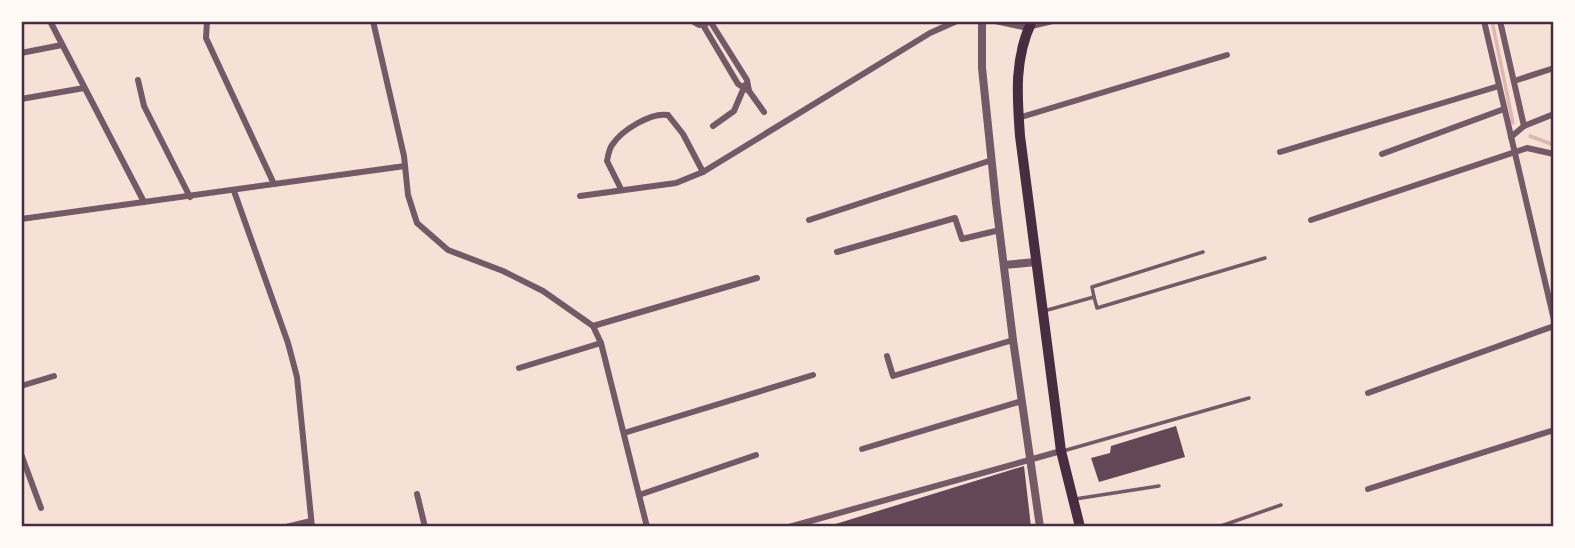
<svg xmlns="http://www.w3.org/2000/svg" width="1575" height="548" font-family="'Titillium Web',sans-serif">
<style>
.lines{fill:none;stroke-linecap:round;stroke-linejoin:round}
.stream{stroke:#dcb8b0;stroke-width:3.5}
.building{fill:#644757}
.service{stroke:#755966;stroke-width:3.5}
.minor{stroke:#755966;stroke-width:6}
.tertiary{stroke:#755966;stroke-width:8}
.primary{stroke:#4a2c40;stroke-width:10}
.neatline{fill:none;stroke:#4a2c40;stroke-width:2.5}
</style>
<rect width="100%" height="100%" fill="#f7e1d7"/>
<g class="lines">
<!-- stream -->
<g class="stream">
<polyline points="1492,21 1513,123"/>
<polyline points="1530,136 1554,145"/>
</g>
</g>
<!-- building -->
<g class="building">
<polygon points="1176,426 1185,457 1099,482 1091,458 1110,453 1111,446"/>
<polygon points="1024,466 1031,527 829,527 829,526"/>
</g>
<g class="lines">
<!-- service -->
<g class="service">
<polyline points="1033,27 1058,21"/>
<polyline points="1094,297 1092,287 1203,252"/>
<polyline points="1044,311 1094,297 1097,308 1265,258"/>
<polyline points="1063,451 1249,398"/>
<polyline points="1075,499 1159,486"/>
<polyline points="1218,527 1281,505"/>
</g>
<!-- minor -->
<g class="minor">
<polyline points="50,21 144,202"/>
<polyline points="207,21 206,38 274,184"/>
<polyline points="373,21 404,156 408,195 417,223 448,250 503,271 543,291 593,326 601,343 647,527"/>
<polyline points="692,21 699,25 706,24"/>
<polyline points="710,21 747,80 749,91"/>
<polyline points="995,21 1028,28"/>
<polyline points="1484,21 1554,320"/>
<polyline points="1500,21 1524,126 1511,137"/>
<polyline points="703,25 738,84 749,91 764,112"/>
<polyline points="21,53 62,45"/>
<polyline points="138,80 144,106 190,197"/>
<polyline points="1514,81 1554,68"/>
<polyline points="21,99 84,88"/>
<polyline points="1018,118 1227,55"/>
<polyline points="713,126 734,111 745,85"/>
<polyline points="1524,126 1554,114"/>
<polyline points="1280,152 1499,86"/>
<polyline points="1382,154 1504,109"/>
<path d="M621 189 607 161C608 156 609 149 612 145 622 130 651 112 668 115L683 134 703 172"/>
<polyline points="234,191 288,343 297,377 312,527"/>
<polyline points="580,196 676,183 703,172 930,33 957,21"/>
<polyline points="21,219 405,166"/>
<polyline points="809,220 992,160"/>
<polyline points="1311,220 1527,148 1554,154"/>
<polyline points="837,252 955,218 962,239 1000,230"/>
<polyline points="593,326 757,278"/>
<polyline points="887,356 893,376 1013,340"/>
<polyline points="519,368 601,343"/>
<polyline points="21,386 54,376"/>
<polyline points="1368,393 1554,326"/>
<polyline points="624,433 813,375"/>
<polyline points="862,449 1022,401"/>
<polyline points="21,454 41,508"/>
<polyline points="1368,489 1554,430"/>
<polyline points="417,494 425,527"/>
<polyline points="639,495 756,455"/>
<polyline points="286,527 311,521"/>
<polyline points="789,527 1061,451"/>
</g>
<!-- tertiary -->
<g class="tertiary">
<polyline points="982,21 982,68 996,203 1013,340 1040,527"/>
<polyline points="1004,265 1036,262"/>
</g>
<!-- primary -->
<path class="primary" d="M1032 21C1014 58 1017 96 1020 136L1061 451 1080 527"/>
</g>
<!-- border -->
<rect width="1575" height="548" fill="none" stroke="#fffaf5" stroke-width="46"/>
<rect x="23" y="23" width="1529" height="502" class="neatline"/>
</svg>
